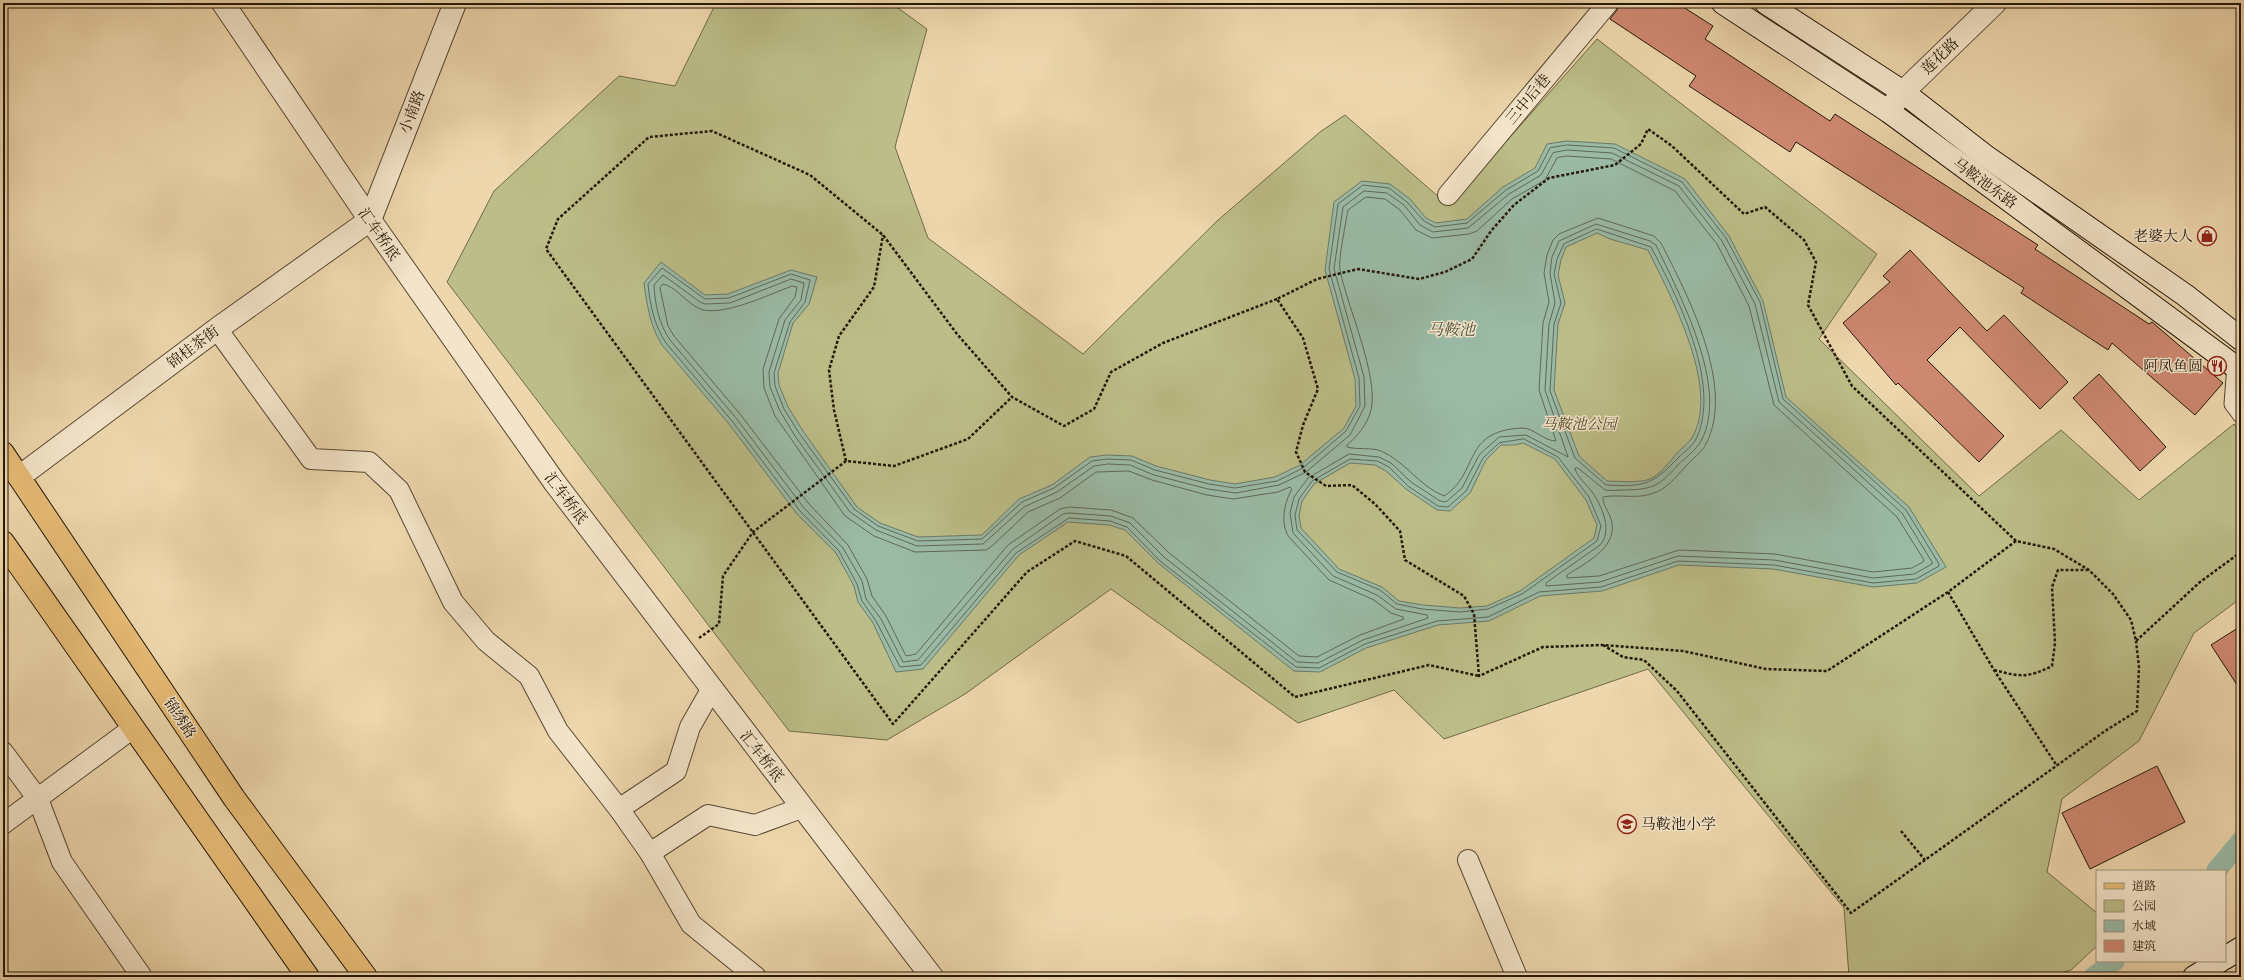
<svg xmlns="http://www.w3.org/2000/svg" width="2244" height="980" font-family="'EB Garamond','Noto Serif SC',serif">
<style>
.green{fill:#bcbd88;stroke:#706a48}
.water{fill:#9abaa6;stroke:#6b7967;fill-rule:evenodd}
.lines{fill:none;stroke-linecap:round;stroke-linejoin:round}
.shore{stroke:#5f6857;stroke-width:1}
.canal{stroke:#9abaa6;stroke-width:20}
.building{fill:#cf8972;stroke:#241708}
.pedestrian-casing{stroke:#564731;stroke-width:17}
.minor-casing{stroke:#564731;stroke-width:22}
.tertiary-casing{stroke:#564731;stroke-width:24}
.secondary-casing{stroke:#241708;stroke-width:24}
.primary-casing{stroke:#241708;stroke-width:24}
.path{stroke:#241708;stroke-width:2.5;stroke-dasharray:3 2;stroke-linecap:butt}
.pedestrian{stroke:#f4e5ca;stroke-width:15}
.minor{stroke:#f4e5ca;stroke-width:20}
.tertiary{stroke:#f4e5ca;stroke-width:22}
.secondary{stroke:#f4e5ca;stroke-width:22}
.primary{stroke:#e7bc76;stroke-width:22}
.labels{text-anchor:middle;stroke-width:3;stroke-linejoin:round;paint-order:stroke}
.street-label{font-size:15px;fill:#241708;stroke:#f4e5ca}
.poi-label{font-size:15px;fill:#241708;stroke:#f4e5ca;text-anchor:end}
.park-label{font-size:15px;font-style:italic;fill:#52492e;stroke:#f4e5ca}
.water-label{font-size:16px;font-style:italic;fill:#4d503f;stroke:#f4e5ca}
</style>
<rect width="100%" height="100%" fill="#eed7ad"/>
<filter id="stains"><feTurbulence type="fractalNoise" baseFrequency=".005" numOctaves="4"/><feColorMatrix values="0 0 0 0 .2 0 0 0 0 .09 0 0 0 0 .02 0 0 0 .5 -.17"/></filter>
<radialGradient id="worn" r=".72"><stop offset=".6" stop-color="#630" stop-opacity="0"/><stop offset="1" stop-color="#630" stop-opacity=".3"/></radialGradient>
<!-- green -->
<polygon class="green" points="716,3 891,3 927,29 895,147 928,238 1083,354 1217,221 1320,132 1345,115 1449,206 1597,39 1877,254 1819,339 1979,496 2061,430 2139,500 2234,424 2241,434 2241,598 2194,633 2139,741 2062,799 2047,872 2097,913 2097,946 2071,970 2046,977 1849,977 1844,908 1648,669 1444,739 1394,690 1298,723 1111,589 965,694 887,740 789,731 447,282 494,191 619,76 675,86"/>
<!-- water -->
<path class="water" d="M1567 141 1615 144 1685 179 1729 236 1763 301 1786 397 1909 507 1946 567 1917 583 1873 587 1773 569 1679 565 1602 591 1540 596 1489 621 1438 625 1366 648 1320 672 1294 671 1158 563 1125 530 1109 525 1068 522 1019 555 923 669 896 672 873 623 858 602 854 586 836 553 797 514 729 424 662 345C650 326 647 305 644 283L661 262 705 295 728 294 791 270 817 277 809 304 793 323 778 373 779 385 788 407 803 431 857 507 880 523 918 537 982 535 1019 499 1052 485 1090 457 1107 455 1132 456 1156 466 1210 480 1235 484 1275 477 1300 465 1344 428 1356 406 1355 379 1325 270 1334 202 1362 181 1390 184 1410 199 1426 218 1436 223 1467 219 1503 187 1535 168 1547 144ZM1597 233 1610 239 1648 250C1670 295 1720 386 1693 436 1690 442 1683 447 1678 452 1669 462 1660 476 1647 480 1636 483 1619 481 1607 481L1579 456 1554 390 1558 324 1565 303 1558 275 1561 260 1566 247ZM1523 443 1555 459 1586 500 1597 525 1594 538 1520 591 1487 606 1460 608 1423 605 1399 601 1382 587 1339 569 1301 528 1299 515 1302 501 1314 484 1350 463 1375 465 1386 471 1406 489 1437 510 1450 511 1470 493 1486 460 1501 445H1515Z"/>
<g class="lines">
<!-- shore -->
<g class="shore">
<path d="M1567 145 1614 148 1682 182 1726 238 1760 302 1783 399 1906 510 1939 564V566L1916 579 1873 583 1774 565 1678 561 1601 587 1539 592 1488 617 1437 621 1365 644 1319 668 1296 667 1160 561 1127 527 1110 521 1069 518 1016 553 921 665 900 667 876 621 862 601 857 584 839 551 800 511 732 421 666 343C654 325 650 305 648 284L662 268 705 299 729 298 791 274 810 280 805 302 790 322 774 373 775 386 784 409 799 433 854 509 878 526 918 541 982 539 1022 502 1054 488 1092 461 1107 459 1131 460 1155 470 1209 484 1235 488 1277 481 1303 468 1346 431 1360 406 1359 378 1329 269 1338 204 1363 185 1389 188 1407 202 1424 221 1435 227 1467 223 1506 190 1538 171 1550 148Z"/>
<path d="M1567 150 1612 153 1679 186 1722 241 1755 304 1779 402 1902 513 1932 562V564L1914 574 1873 578 1774 560 1678 556 1600 582 1546 586V583L1600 545C1613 531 1602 507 1593 493 1588 486 1576 476 1575 468H1578L1605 490C1611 491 1619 490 1626 490 1654 489 1659 486 1678 465 1685 458 1696 450 1701 441 1730 388 1679 294 1656 245L1650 241 1596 224 1559 241 1552 257 1550 273 1555 303 1549 324 1545 390 1568 457 1526 435 1499 437 1479 455 1462 488 1446 502 1440 501 1411 482 1391 463 1379 457 1349 454 1308 478 1294 497 1290 513 1293 533 1333 576 1377 595 1396 609 1427 615 1428 618 1363 640 1318 663 1297 662 1164 557 1130 523 1111 516 1069 513 1063 514 1013 549 918 660 903 662 881 619 866 599 862 581 843 548 804 508 736 418 670 340C659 324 655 305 654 285L663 275 700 302 705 304 730 303 791 279 804 283 801 300 785 320 769 372 770 387 780 411 795 436 850 512 876 530 917 546 983 544 1024 507 1057 492 1094 466 1108 464 1130 465 1154 475 1208 489 1236 493 1279 485 1306 472 1350 435 1365 406 1364 377 1334 269 1343 207 1364 191 1387 193 1404 205 1420 225 1433 232 1468 228 1509 194 1541 175 1553 153Z"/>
<path d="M1567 156 1611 159 1675 191 1717 244 1749 306 1774 405 1897 517 1924 560 1923 562 1912 568 1873 572 1775 554 1679 550 1599 576 1567 578V575C1585 563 1616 549 1612 523 1611 514 1602 505 1603 497 1618 494 1636 499 1651 494 1666 490 1676 477 1686 466 1692 459 1702 452 1706 444 1736 386 1687 294 1661 243L1654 236 1598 218 1559 234 1553 240 1547 255 1544 273 1549 302 1543 323 1539 390 1556 441C1544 441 1534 428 1522 428 1461 431 1480 473 1444 496 1419 486 1405 461 1381 451 1371 447 1358 450 1347 447V445C1357 437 1368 423 1371 410 1379 376 1347 306 1340 270 1338 260 1346 222 1348 210L1366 197 1385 199 1400 210 1416 230 1432 238 1469 234 1477 231 1512 199 1545 180 1557 158Z"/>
<path d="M1597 229 1651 247C1677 296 1721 382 1697 437 1694 445 1684 452 1678 458 1652 485 1644 487 1606 485L1575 458 1550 391 1554 324 1561 303 1554 274 1557 259 1564 244Z"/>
<path d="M663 284C675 286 686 302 698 308 719 319 770 294 792 286L797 287 795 297 779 319 763 369 764 388 775 416 845 516 874 536 915 552 986 550 992 546 1028 512 1060 498 1096 472 1129 471 1152 480 1207 495 1233 499 1278 492 1290 487 1292 489C1284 503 1280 524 1289 537L1329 580 1374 600 1391 613 1403 617 1404 619 1360 635 1317 657 1299 656 1168 552 1133 518 1111 510 1069 507 1060 509 1008 545 916 654 906 656 886 616 872 596 867 579 848 545 809 504 740 414 674 336 668 326 660 288Z"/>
<polygon points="1524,439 1558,457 1589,497 1601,526 1597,541 1522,594 1488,609 1460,612 1422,609 1397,604 1380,590 1337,572 1297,530 1295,515 1299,499 1312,481 1350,459 1377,461 1389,467 1408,486 1438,506 1448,507 1466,491 1483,458 1499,443"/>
</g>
<!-- canal -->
<g class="canal">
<polyline points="2216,871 2241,841"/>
<polyline points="2093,977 2115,961"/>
</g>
</g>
<!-- building -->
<g class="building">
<polygon points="1619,3 1677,3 1713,26 1705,39 1830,121 1835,114 2038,245 2035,249 2149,324 2152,322 2223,383 2195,415 2112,343 2108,350 2021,293 2024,288 1796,142 1790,152 1689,86 1696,76 1610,19 1617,10"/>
<polygon points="1910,250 1987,331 2004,315 2068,382 2040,409 1960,327 1927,360 2004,436 1979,462 1898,383 1896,385 1843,323 1890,282 1883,276"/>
<polygon points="2099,374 2166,447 2140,471 2073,398"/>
<polygon points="2241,626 2241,691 2211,645"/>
<polygon points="2157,766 2185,822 2090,869 2062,813"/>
</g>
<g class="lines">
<defs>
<polyline id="pedestrian" points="2239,361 2235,365 2232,404 2241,416"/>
<g id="minor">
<polyline points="1448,195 1608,3"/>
<polyline points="217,329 311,459 369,462 399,490 453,602 486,641 529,676 558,731 619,809 650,853 691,924 756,977"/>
<polyline points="3,752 38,799 62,862 142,977"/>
<polyline points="619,809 676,771 690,727 711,690"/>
<polyline points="3,824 133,728"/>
<polyline points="650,853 708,815 755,825 801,808"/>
<polyline points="1468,860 1517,977"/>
</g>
<g id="tertiary">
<polyline points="223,3 370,220 555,483 932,977"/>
<polyline points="1888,111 1903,92 1995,3"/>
<polyline points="19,477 217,329 370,220 455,3"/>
</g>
<g id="secondary">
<polyline points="1723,3 1888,111 2241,371"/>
<polyline points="1766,3 1903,92 1984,155 2185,295 2241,339"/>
<polyline points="2225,958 2241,948"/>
<polyline points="2194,977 2220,961"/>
</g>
<g id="primary">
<polyline points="3,453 234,798 366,977"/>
<polyline points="3,542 308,977"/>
</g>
</defs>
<!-- pedestrian casing -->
<use href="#pedestrian" class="pedestrian-casing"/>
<!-- minor casing -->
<use href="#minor" class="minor-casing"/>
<!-- tertiary casing -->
<use href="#tertiary" class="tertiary-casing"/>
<!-- secondary casing -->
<use href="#secondary" class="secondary-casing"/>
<!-- primary casing -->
<use href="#primary" class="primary-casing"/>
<!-- path -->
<g class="path">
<polyline points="1277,299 1163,343 1111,372 1094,409 1064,426 1012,397 957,334 883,235 810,175 712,131 649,137 558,219 546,249 893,724 1027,572 1075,541 1126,556 1295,697 1429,665 1479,676"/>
<polyline points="846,461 834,410 829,370 839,336 874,287 883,235"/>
<polyline points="2016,541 1948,592 1827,671 1766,669 1683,651 1602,645 1543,647 1479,676 1474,614 1464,596 1405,560 1400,531 1375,504 1352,485 1326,486 1305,472 1296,452 1303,425 1318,389 1303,338 1277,299 1317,279 1358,269 1419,279 1445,272 1472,259 1491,231 1514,205 1549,178 1615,165 1641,144 1648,129 1672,146 1744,214 1765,207 1804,240 1816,262 1808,305 1852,386 2016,541 2054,549 2089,570 2113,594 2131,620 2136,641 2200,582 2241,552"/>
<polyline points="1948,592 1994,670 2057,766"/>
<polyline points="699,638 719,624 723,576 753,532 846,461 894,466 968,439 1012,397"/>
<polyline points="1603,645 1623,657 1644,660 1677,691 1851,913 2105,731 2137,711 2139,667 2136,641"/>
<path d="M1994 670C2020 677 2028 678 2052 666L2055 643 2052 587 2058 570H2089"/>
<polyline points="1901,831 1925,860"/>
</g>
<!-- pedestrian -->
<use href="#pedestrian" class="pedestrian"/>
<!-- minor -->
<use href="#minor" class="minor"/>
<!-- tertiary -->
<use href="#tertiary" class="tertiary"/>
<!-- secondary -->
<use href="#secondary" class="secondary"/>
<!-- primary -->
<use href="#primary" class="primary"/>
</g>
<!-- icons -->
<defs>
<symbol id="shop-ring" viewBox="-11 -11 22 22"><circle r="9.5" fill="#f4e5ca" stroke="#8f2418" stroke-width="1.5"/><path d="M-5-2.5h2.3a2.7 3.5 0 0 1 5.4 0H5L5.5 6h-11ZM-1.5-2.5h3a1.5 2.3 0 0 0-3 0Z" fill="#8f2418"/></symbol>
<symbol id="restaurant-ring" viewBox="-11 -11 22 22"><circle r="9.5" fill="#f4e5ca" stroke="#8f2418" stroke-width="1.5"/><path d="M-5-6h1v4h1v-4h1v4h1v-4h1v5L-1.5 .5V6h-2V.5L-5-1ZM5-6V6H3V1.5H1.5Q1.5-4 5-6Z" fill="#8f2418"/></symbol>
<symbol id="school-ring" viewBox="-11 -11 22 22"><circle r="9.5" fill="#f4e5ca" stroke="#8f2418" stroke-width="1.5"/><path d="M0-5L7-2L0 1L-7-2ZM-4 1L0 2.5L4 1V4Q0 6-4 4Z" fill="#8f2418"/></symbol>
</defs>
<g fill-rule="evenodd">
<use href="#shop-ring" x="2196" y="225" width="22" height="22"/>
<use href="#restaurant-ring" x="2206" y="355" width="22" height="22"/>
<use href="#school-ring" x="1616" y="813" width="22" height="22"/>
</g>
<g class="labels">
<!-- street labels -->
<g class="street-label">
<text transform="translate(1940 56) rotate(-44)" y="5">莲花路</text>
<text transform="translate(1528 99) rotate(-50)" y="5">三中后巷</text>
<text transform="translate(412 112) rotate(-69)" y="5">小南路</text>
<text transform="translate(1985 183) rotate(36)" y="5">马鞍池东路</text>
<text transform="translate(379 234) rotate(55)" y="5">汇车桥底</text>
<text transform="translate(193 347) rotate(-37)" y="5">锦桂茶街</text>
<text transform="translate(566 498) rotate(53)" y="5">汇车桥底</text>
<text transform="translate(180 718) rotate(56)" y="5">锦绣路</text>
<text transform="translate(762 756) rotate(52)" y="5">汇车桥底</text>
</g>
<!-- poi labels -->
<g class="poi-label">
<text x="2193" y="241">老婆大人</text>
<text x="2203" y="371">阿凤鱼圆</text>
<text x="1641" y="829" text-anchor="start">马鞍池小学</text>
</g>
<!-- park labels -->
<g class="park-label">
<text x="1579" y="429">马鞍池公园</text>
</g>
<!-- water labels -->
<g class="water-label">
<text x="1451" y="335">马鞍池</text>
</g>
</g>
<!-- margin -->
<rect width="2244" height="980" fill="none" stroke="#eed7ad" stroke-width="16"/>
<rect x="4" y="4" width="2236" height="972" fill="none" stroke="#241708" stroke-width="2"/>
<rect x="8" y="8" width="2228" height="964" fill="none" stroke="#241708"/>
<!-- legend -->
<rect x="2096" y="870" width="130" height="92" fill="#f4e5ca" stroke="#a1937c"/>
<rect x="2104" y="883" width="20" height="6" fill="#e7bc76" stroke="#a1937c"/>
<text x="2132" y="890" font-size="12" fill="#241708">道路</text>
<rect x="2104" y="900" width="20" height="12" fill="#bcbd88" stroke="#a1937c"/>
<text x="2132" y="910" font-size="12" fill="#241708">公园</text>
<rect x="2104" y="920" width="20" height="12" fill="#9abaa6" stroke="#a1937c"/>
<text x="2132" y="930" font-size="12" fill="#241708">水域</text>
<rect x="2104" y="940" width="20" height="12" fill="#cf8972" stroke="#a1937c"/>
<text x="2132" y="950" font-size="12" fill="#241708">建筑</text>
<rect width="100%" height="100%" filter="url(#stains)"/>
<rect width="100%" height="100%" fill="url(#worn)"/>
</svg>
